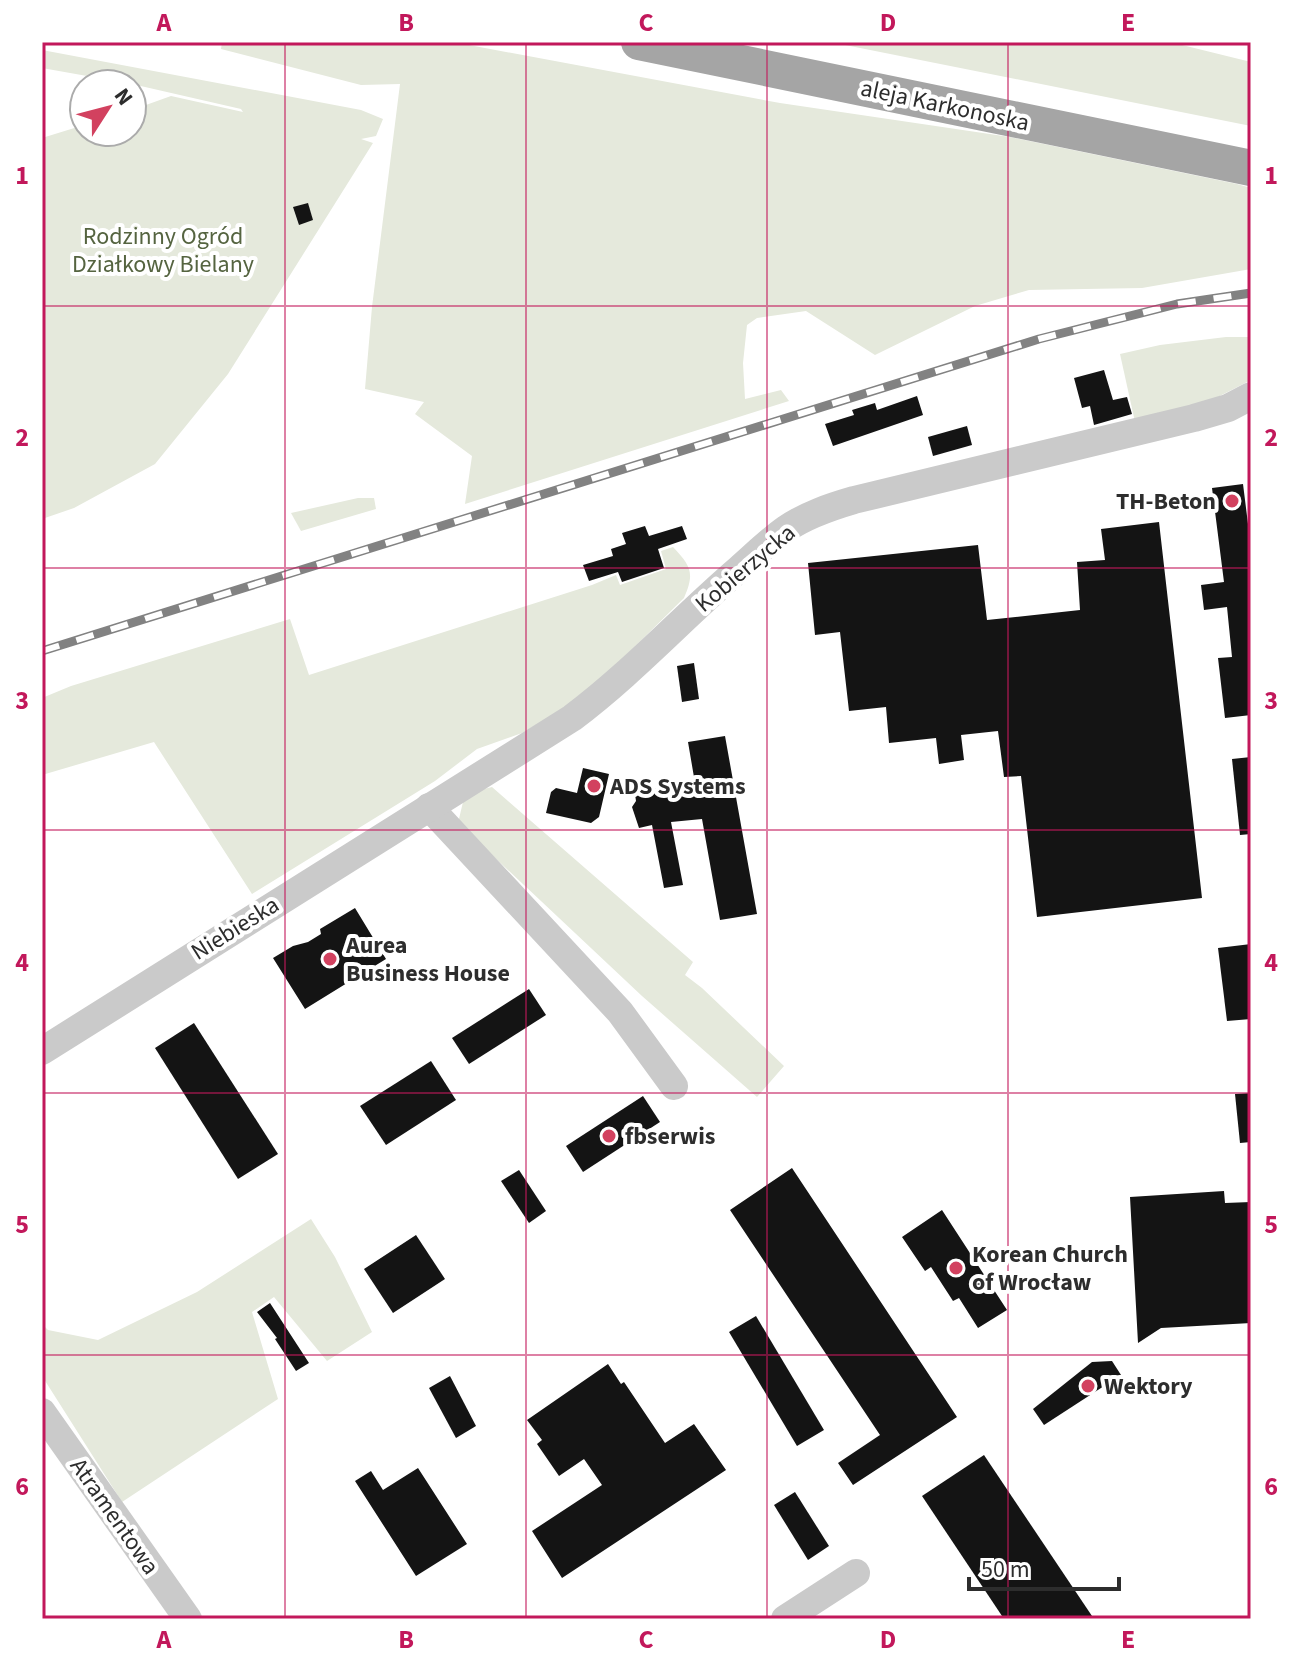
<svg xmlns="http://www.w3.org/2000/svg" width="1293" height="1661" font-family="'Source Sans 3',sans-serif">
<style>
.green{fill:#e5e9dc}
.building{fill:#141414}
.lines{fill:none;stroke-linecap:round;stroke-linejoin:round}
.minor{stroke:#cacaca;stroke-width:28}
.major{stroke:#a5a5a5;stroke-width:36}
.rail-casing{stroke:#828282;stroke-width:9}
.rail{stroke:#fff;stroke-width:6;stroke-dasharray:18;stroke-linecap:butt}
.grid{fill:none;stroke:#c2185b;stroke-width:2;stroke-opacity:0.55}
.poi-dot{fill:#d2415f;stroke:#fff;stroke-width:3}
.labels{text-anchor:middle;stroke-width:8;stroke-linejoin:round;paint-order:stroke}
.street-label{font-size:24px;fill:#2d2d2d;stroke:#fff}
.park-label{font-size:24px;fill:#556440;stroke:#fff}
.poi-label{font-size:24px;font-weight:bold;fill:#2d2d2d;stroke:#fff;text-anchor:start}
.neatline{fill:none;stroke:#c2185b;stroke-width:3}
.grid-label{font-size:26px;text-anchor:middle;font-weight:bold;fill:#c2185b}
</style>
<rect width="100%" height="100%" fill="#fff"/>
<!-- green -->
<g class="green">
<polygon points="222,42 453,42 780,103 1010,137 1237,184 1251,188 1251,269 1142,288 1029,290 975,306 875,355 806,311 757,318 747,325 743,363 745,399 781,390 789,401 465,504 472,456 415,414 424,402 365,389 372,307 400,84 361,85 221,49"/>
<polygon points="830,42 1170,42 1251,62 1251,126"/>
<polygon points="42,50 361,110 383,119 376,136 361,139 373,143 228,374 155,464 74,508 42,519 42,138 84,125 84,132 132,132 132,110 171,96 243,112 241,109 132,84 42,68"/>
<polygon points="1226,337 1251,337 1251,380 1210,401 1135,422 1120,354 1160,345"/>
<polygon points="358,498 374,498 376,509 301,531 291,513"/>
<path d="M673 547C691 566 695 573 684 598L602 679 567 707 522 733 477 749 435 781 252 894 154 742 42 775V698L71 686 290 619 309 675 592 585 616 575 620 585 666 569 661 551Z"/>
<polygon points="492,787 693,962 685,975 702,988 784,1066 757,1097 642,996 458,823 463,802 484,789"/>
<polygon points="311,1219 335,1257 372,1332 327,1361 274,1297 252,1312 278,1399 122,1502 42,1376 42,1324 48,1330 98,1340 197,1292"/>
</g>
<!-- building -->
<g class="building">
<polygon points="308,203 313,220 299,225 293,207"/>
<polygon points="1104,370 1113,400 1127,397 1132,414 1094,425 1090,406 1082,408 1074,378"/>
<polygon points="917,396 923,415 833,446 825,424 854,415 852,410 875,403 877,410"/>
<polygon points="967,426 972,445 933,456 928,437"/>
<polygon points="1243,484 1251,548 1251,715 1225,718 1218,658 1232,657 1227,607 1204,610 1201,585 1224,582 1212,488"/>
<polygon points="1159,522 1202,898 1037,917 1021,776 1004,777 998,731 961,735 964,760 939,764 936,738 889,743 886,707 849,711 840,632 815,635 808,563 978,545 987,620 1080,610 1077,562 1105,560 1101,529"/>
<polygon points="645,526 649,536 682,526 687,539 658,549 664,568 622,582 618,572 589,581 583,565 613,556 611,549 626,544 622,533"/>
<polygon points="694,663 699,699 682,702 677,666"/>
<polygon points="725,736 757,914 720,920 702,819 671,822 683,885 664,888 652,825 639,828 632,807 636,801 635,794 646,792 650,785 657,790 695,783 688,742"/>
<polygon points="1251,757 1251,834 1240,835 1232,759"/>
<polygon points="583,768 609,774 599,817 591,823 546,813 551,792 556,788 577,793"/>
<polygon points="355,908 386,959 305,1009 273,958 293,946 308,942 321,934 320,929"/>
<polygon points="1251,944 1251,1019 1227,1021 1218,948"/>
<polygon points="529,989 546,1015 469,1064 452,1038"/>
<polygon points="194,1023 278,1154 238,1179 155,1048"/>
<polygon points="431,1061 456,1100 386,1145 360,1106"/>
<polygon points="1251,1093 1251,1142 1240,1143 1235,1094"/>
<polygon points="643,1096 660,1122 583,1172 566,1146"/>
<polygon points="792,1168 957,1417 853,1485 838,1463 880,1435 730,1210"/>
<polygon points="519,1170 546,1211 529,1223 501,1181"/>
<polygon points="1224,1191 1225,1203 1251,1202 1251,1323 1161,1328 1138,1343 1130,1197"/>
<polygon points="942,1210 1007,1310 978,1328 959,1298 953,1301 931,1267 925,1271 902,1237"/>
<polygon points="416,1235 445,1279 393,1313 364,1269"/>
<polygon points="270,1303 309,1363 296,1371 275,1339 277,1338 257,1312"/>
<polygon points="756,1316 824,1430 797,1446 729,1332"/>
<polygon points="1112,1361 1121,1375 1044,1425 1033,1409 1092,1362"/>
<polygon points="608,1364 621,1384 624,1382 665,1443 694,1424 726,1470 562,1578 532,1531 602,1485 584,1459 559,1476 537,1444 542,1440 527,1420"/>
<polygon points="450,1376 476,1426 456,1438 429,1388"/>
<polygon points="984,1455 1094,1619 1004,1619 922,1496"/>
<polygon points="418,1468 467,1544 416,1576 355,1481 371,1471 383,1490"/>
<polygon points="795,1492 829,1546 808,1560 774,1505"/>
</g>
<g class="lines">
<!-- minor -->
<g class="minor">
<polyline points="429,807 620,1012 674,1086"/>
<path d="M42 1051 572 718C632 673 682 618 739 569 754 556 769 541 786 529 806 515 830 507 854 500L1194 418 1228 408 1251 396"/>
<polyline points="42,1412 188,1619"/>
<polyline points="785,1619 856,1573"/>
</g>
<!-- major -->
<polyline class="major" points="639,42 1251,168"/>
<defs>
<polyline id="rail" points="42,651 1039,339 1177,304 1251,293"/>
</defs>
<!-- rail casing -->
<use href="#rail" class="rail-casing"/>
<!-- rail -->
<use href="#rail" class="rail"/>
</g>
<!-- grid -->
<path class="grid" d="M285 42V1619M526 42V1619M767 42V1619M1008 42V1619M42 306H1251M42 568H1251M42 830H1251M42 1093H1251M42 1355H1251"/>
<!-- markers -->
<g class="poi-dot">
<circle cx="1232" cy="501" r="8"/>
<circle cx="594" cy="786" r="8"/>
<circle cx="330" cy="959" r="8"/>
<circle cx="609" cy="1136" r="8"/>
<circle cx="956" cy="1268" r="8"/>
<circle cx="1088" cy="1386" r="8"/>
</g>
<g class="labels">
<!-- street labels -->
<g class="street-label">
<text transform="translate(945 105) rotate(12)" y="8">aleja Karkonoska</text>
<text transform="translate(745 568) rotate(-40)" y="8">Kobierzycka</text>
<text transform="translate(235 928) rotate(-32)" y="8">Niebieska</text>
<text transform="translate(115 1516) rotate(55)" y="8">Atramentowa</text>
</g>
<!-- park labels -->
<g class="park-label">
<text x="163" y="244">Rodzinny Ogród<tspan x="163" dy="28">Działkowy Bielany</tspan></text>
</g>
<!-- poi labels -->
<g class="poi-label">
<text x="1216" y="509" text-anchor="end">TH-Beton</text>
<text x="610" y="794">ADS Systems</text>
<text x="346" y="953">Aurea<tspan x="346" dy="28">Business House</tspan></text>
<text x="625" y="1144">fbserwis</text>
<text x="972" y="1262">Korean Church<tspan x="972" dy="28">of Wrocław</tspan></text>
<text x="1104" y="1394">Wektory</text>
</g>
</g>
<!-- border -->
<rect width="1293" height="1661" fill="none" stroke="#ffffff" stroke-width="88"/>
<!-- north arrow -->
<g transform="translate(108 108) rotate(54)"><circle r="38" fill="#ffffff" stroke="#ababab" stroke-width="2"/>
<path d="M0-6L14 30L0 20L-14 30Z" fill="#d2415f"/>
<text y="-12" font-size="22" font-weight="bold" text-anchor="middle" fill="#2d2d2d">N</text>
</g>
<!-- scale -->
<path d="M969 1577v12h150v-12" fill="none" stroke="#2d2d2d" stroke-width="4"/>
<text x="981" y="1577" font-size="24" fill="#2d2d2d" stroke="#ffffff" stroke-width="6" paint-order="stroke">50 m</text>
<rect x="44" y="44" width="1205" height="1573" class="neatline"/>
<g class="grid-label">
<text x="164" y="31">A</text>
<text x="406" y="31">B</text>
<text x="646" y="31">C</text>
<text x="888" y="31">D</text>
<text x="1128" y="31">E</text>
<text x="22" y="184">1</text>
<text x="1271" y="184">1</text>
<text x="22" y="446">2</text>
<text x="1271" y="446">2</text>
<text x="22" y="709">3</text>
<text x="1271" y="709">3</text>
<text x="22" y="971">4</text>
<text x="1271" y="971">4</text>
<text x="22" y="1233">5</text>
<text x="1271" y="1233">5</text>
<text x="22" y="1495">6</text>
<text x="1271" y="1495">6</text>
<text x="164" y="1648">A</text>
<text x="406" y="1648">B</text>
<text x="646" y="1648">C</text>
<text x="888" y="1648">D</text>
<text x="1128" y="1648">E</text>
</g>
</svg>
